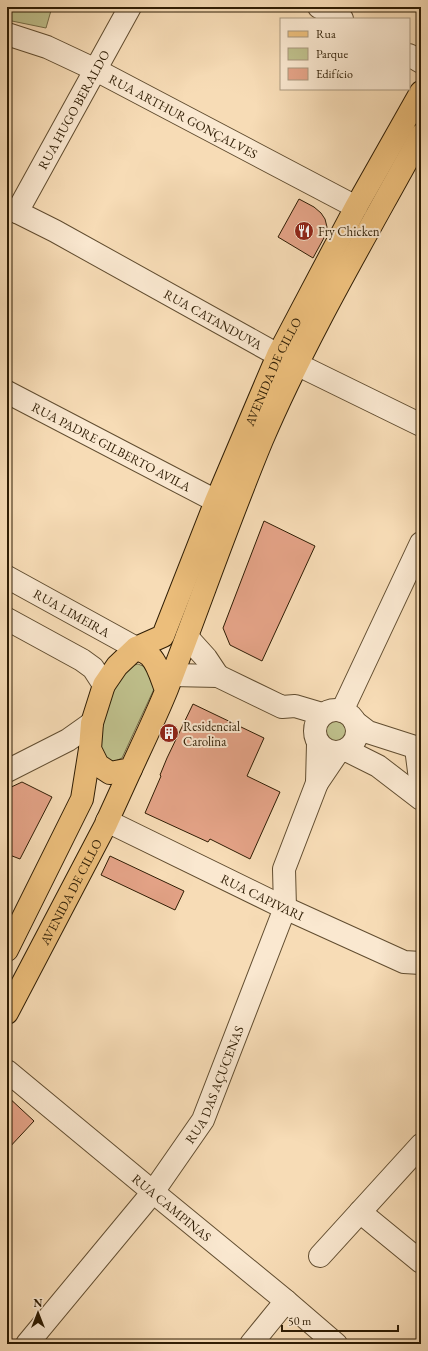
<svg xmlns="http://www.w3.org/2000/svg" width="428" height="1351" font-family="'EB Garamond',serif">
<style>
.green{fill:#bfc08c;stroke:#776e48}
.building{fill:#e4a387;stroke:#2f1d04}
.lines{fill:none;stroke-linecap:round;stroke-linejoin:round}
.minor-casing{stroke:#614d30;stroke-width:24}
.major-casing{stroke:#2f1d04;stroke-width:24}
.minor{stroke:#fae8d0;stroke-width:22}
.major{stroke:#ecbe7b;stroke-width:22}
.labels{text-anchor:middle;stroke-width:4;stroke-linejoin:round;paint-order:stroke}
.street-label{font-size:13px;fill:#2f1d04;stroke:#fae8d0}
.poi-label{font-size:13px;fill:#2f1d04;stroke:#fae8d0;text-anchor:start}
</style>
<rect width="100%" height="100%" fill="#f7dcb6"/>
<filter id="stains"><feTurbulence type="fractalNoise" baseFrequency=".005" numOctaves="4"/><feColorMatrix values="0 0 0 0 .2 0 0 0 0 .09 0 0 0 0 .02 0 0 0 .5 -.17"/></filter>
<radialGradient id="worn" r=".72"><stop offset=".6" stop-color="#630" stop-opacity="0"/><stop offset="1" stop-color="#630" stop-opacity=".3"/></radialGradient>
<!-- green -->
<g class="green">
<polygon points="7,7 52,7 46,28 7,20"/>
<polygon points="138,664 150,669 154,689 122,758 113,762 101,756 98,733 106,703 120,677 131,666"/>
<circle cx="335" cy="731" r="15"/>
</g>
<!-- building -->
<g class="building">
<polygon points="299,199 314,207 321,213 325,219 327,227 325,236 313,258 278,237"/>
<polygon points="264,521 315,546 262,661 230,645 223,628"/>
<polygon points="193,704 264,738 247,776 280,792 250,859 210,839 208,842 145,813 161,776 160,775 167,758"/>
<polygon points="22,782 52,797 20,859 7,854 7,789"/>
<polygon points="110,856 184,891 175,910 101,875"/>
<polygon points="7,1096 34,1121 7,1150"/>
</g>
<g class="lines">
<defs>
<g id="minor">
<polyline points="319,7 342,19"/>
<path id="s1" d="M7 34 47 47 96 70 356 207"/>
<polyline points="409,55 421,62"/>
<path id="s2" d="M7 209 17 212 55 231 278 355 421 425"/>
<path id="s3" d="M17 212 130 7"/>
<path id="s4" d="M7 392 216 501"/>
<path id="s5" d="M7 577 136 648"/>
<polyline points="7,619 82,660 93,668 104,685"/>
<polyline points="187,637 206,658 218,676"/>
<polyline points="172,675 218,676 282,707 295,706 322,714"/>
<circle cx="336" cy="731" r="21"/>
<polyline points="342,711 421,543"/>
<polyline points="355,722 368,732 421,749"/>
<polyline points="318,744 317,783 338,752"/>
<polyline points="416,748 421,787"/>
<polyline points="346,750 378,766 421,799"/>
<polyline points="7,771 68,740 92,723"/>
<path id="s6" d="M107 821 285 908 404 962 421 963"/>
<path id="s7" d="M7 1071 153 1192 286 1301 336 1344"/>
<polyline points="360,1212 421,1262"/>
<polyline points="320,1256 421,1145"/>
<path id="s8" d="M27 1344 153 1192 203 1120 285 908 284 869 317 783"/>
<polyline points="251,1344 286,1301"/>
</g>
<g id="major">
<path id="s9" d="M136 648 163 636 216 501 278 355 356 207 421 92"/>
<path d="M166 690C162 680 158 664 150 656 146 652 141 651 136 648L117 666 104 685 92 723 90 749 98 765 110 773 131 769C143 743 156 716 167 689 199 606 228 522 262 440 307 335 366 236 421 135"/>
<polyline points="7,950 82,799 90,749"/>
<path id="s10" d="M7 1013 105 826 131 769"/>
</g>
</defs>
<!-- minor casing -->
<use href="#minor" class="minor-casing"/>
<!-- major casing -->
<use href="#major" class="major-casing"/>
<!-- minor -->
<use href="#minor" class="minor"/>
<!-- major -->
<use href="#major" class="major"/>
</g>
<!-- icons -->
<defs>
<symbol id="restaurant-disc" viewBox="-11 -11 22 22"><circle r="9.5" fill="#8f2418" stroke="#fae8d0"/><path d="M-5-6h1v4h1v-4h1v4h1v-4h1v5L-1.5 .5V6h-2V.5L-5-1ZM5-6V6H3V1.5H1.5Q1.5-4 5-6Z" fill="#fff"/></symbol>
<symbol id="building-disc" viewBox="-11 -11 22 22"><circle r="9.5" fill="#8f2418" stroke="#fae8d0"/><path d="M-4-6H4V6H1V3H-1V6H-4ZM-2.5-4.3h1.7v1.8h-1.7ZM.8-4.3h1.7v1.8H.8ZM-2.5-1h1.7V.8h-1.7ZM.8-1h1.7V.8H.8Z" fill="#fff"/></symbol>
</defs>
<g fill-rule="evenodd">
<use href="#restaurant-disc" x="293" y="220" width="22" height="22"/>
<use href="#building-disc" x="158" y="722" width="22" height="22"/>
</g>
<g class="labels">
<!-- street labels -->
<g class="street-label">
<text dy="5" stroke="none"><textPath href="#s3" startOffset="117">RUA HUGO BERALDO</textPath></text>
<text dy="5" stroke="none"><textPath href="#s1" startOffset="195">RUA ARTHUR GONÇALVES</textPath></text>
<text dy="5" stroke="none"><textPath href="#s2" startOffset="234">RUA CATANDUVA</textPath></text>
<text dy="5" stroke="none"><textPath href="#s9" startOffset="316">AVENIDA DE CILLO</textPath></text>
<text dy="5" stroke="none"><textPath href="#s4" startOffset="118">RUA PADRE GILBERTO AVILA</textPath></text>
<text dy="5" stroke="none"><textPath href="#s5" startOffset="74">RUA LIMEIRA</textPath></text>
<text dy="5" stroke="none"><textPath href="#s10" startOffset="137">AVENIDA DE CILLO</textPath></text>
<text dy="5" stroke="none"><textPath href="#s6" startOffset="173">RUA CAPIVARI</textPath></text>
<text dy="5" stroke="none"><textPath href="#s8" startOffset="322">RUA DAS AÇUCENAS</textPath></text>
<text dy="5" stroke="none"><textPath href="#s7" startOffset="214">RUA CAMPINAS</textPath></text>
</g>
<!-- poi labels -->
<g class="poi-label">
<text x="318" y="236">Fry Chicken</text>
<text x="183" y="731">Residencial<tspan x="183" dy="15">Carolina</tspan></text>
</g>
</g>
<!-- margin -->
<rect width="428" height="1351" fill="none" stroke="#f7dcb6" stroke-width="24"/>
<rect x="8" y="8" width="412" height="1335" fill="none" stroke="#2f1d04" stroke-width="2"/>
<rect x="12" y="12" width="404" height="1327" fill="none" stroke="#2f1d04"/>
<!-- legend -->
<rect x="280" y="18" width="130" height="72" fill="#fae8d0" stroke="#a9977e"/>
<rect x="288" y="31" width="20" height="6" fill="#ecbe7b" stroke="#a9977e"/>
<text x="316" y="38" font-size="12" fill="#2f1d04">Rua</text>
<rect x="288" y="48" width="20" height="12" fill="#bfc08c" stroke="#a9977e"/>
<text x="316" y="58" font-size="12" fill="#2f1d04">Parque</text>
<rect x="288" y="68" width="20" height="12" fill="#e4a387" stroke="#a9977e"/>
<text x="316" y="78" font-size="12" fill="#2f1d04">Edifício</text>
<!-- north arrow -->
<g transform="translate(38 1313)" stroke="#fae8d0" stroke-width="3" paint-order="stroke">
<path d="M0-3L7 15L0 10L-7 15Z" fill="#2f1d04"/>
<text y="-6" font-size="11" font-weight="bold" text-anchor="middle" fill="#2f1d04">N</text>
</g>
<!-- scale -->
<path d="M282 1325v6h116v-6" fill="none" stroke="#2f1d04" stroke-width="2"/>
<text x="288" y="1325" font-size="12" fill="#2f1d04" stroke="#fae8d0" stroke-width="3" paint-order="stroke">50 m</text>
<rect width="100%" height="100%" filter="url(#stains)"/>
<rect width="100%" height="100%" fill="url(#worn)"/>
</svg>
